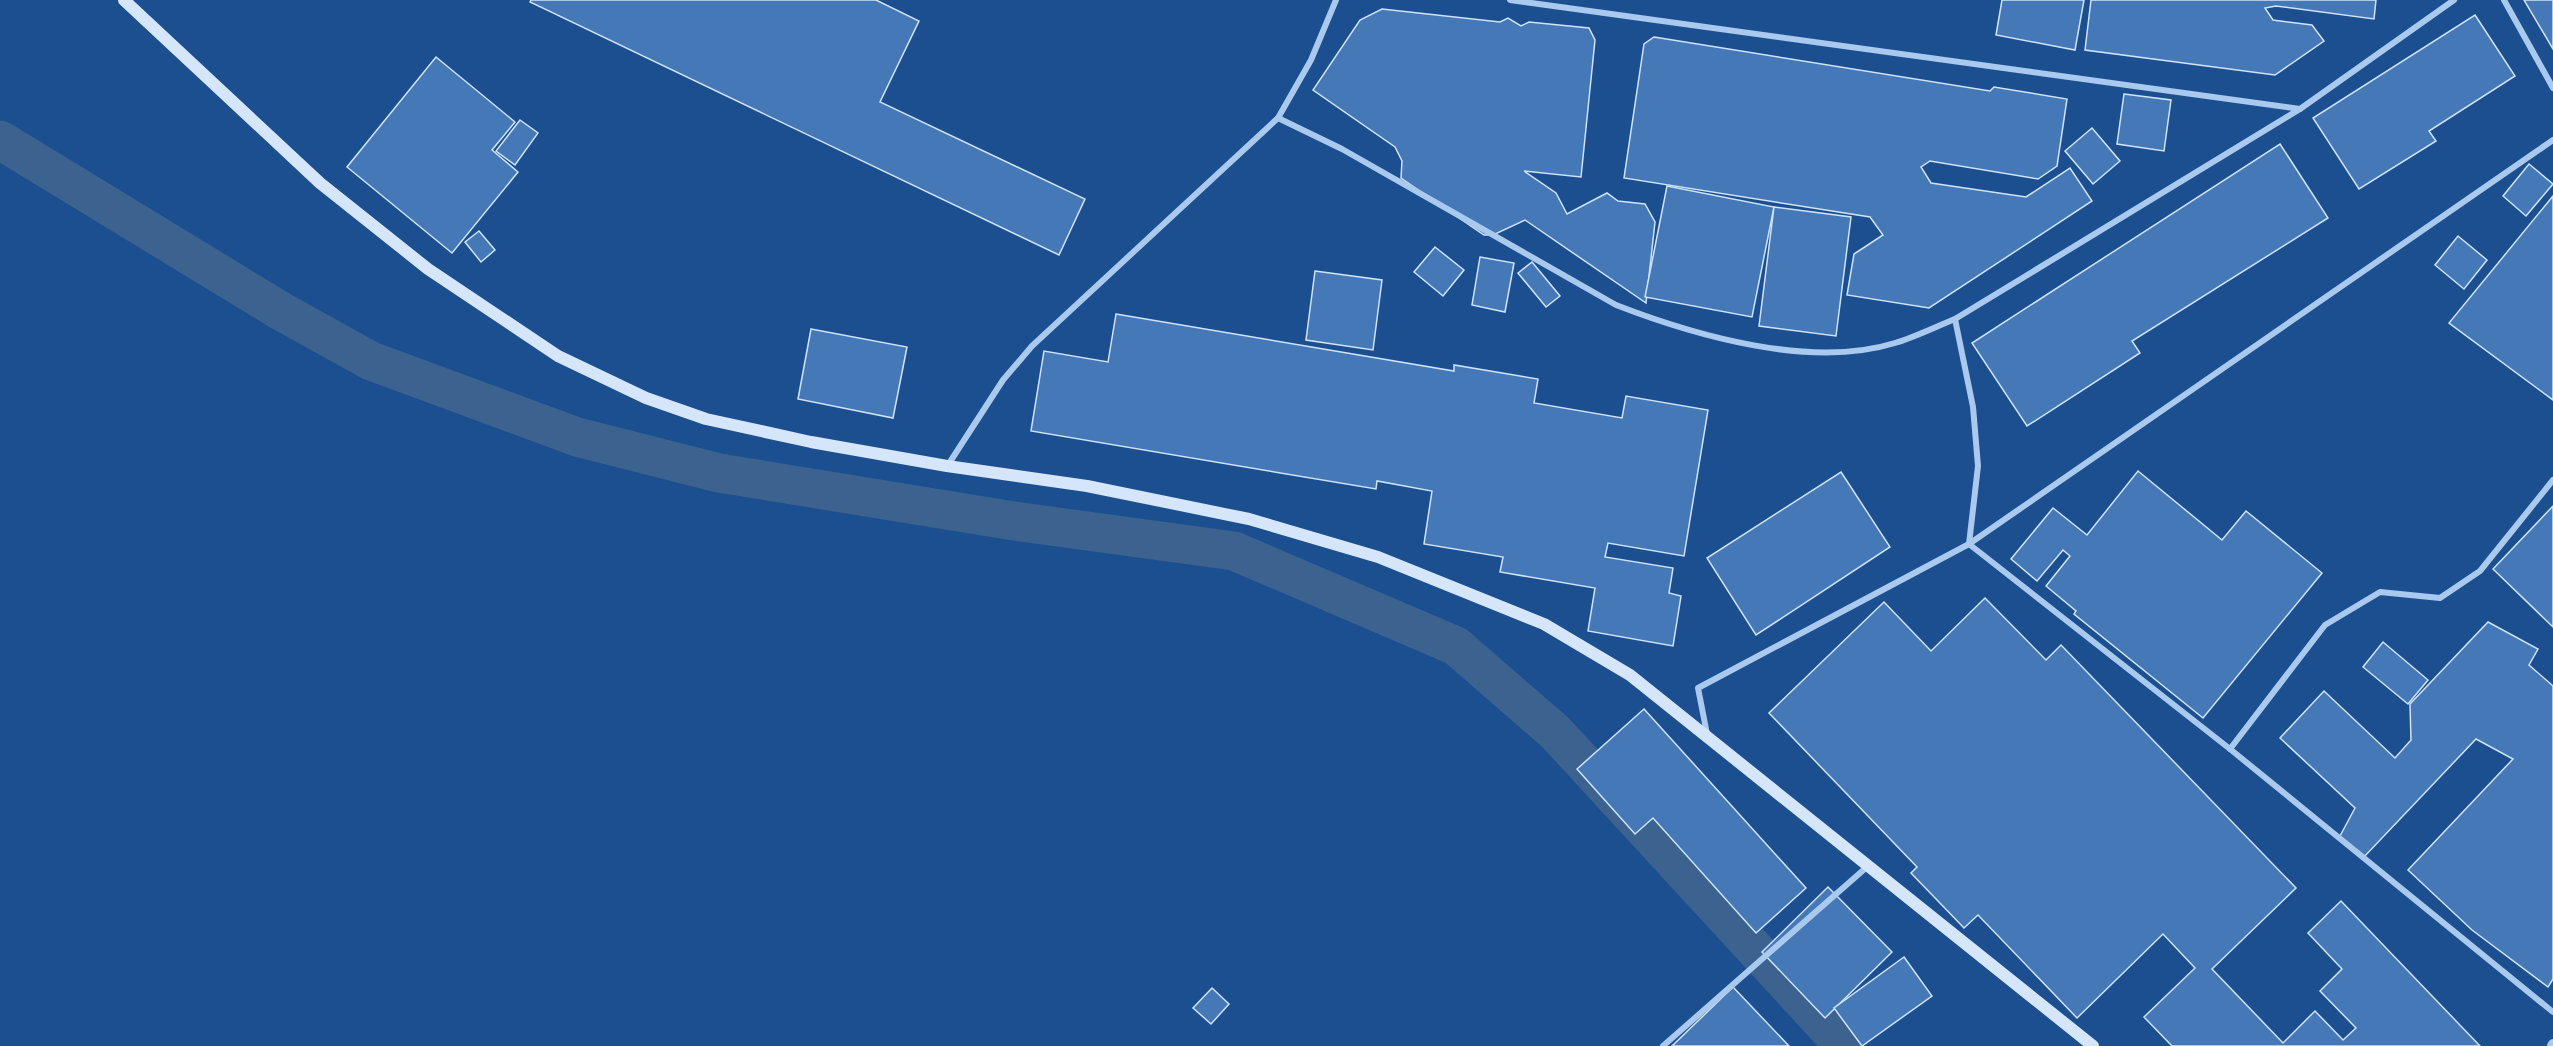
<svg xmlns="http://www.w3.org/2000/svg" width="2553" height="1046" font-family="Overpass,sans-serif">
<style>
.lines{fill:none;stroke-linecap:round;stroke-linejoin:round}
.canal{stroke:#3c6290;stroke-width:39}
.building{fill:#4478b7;stroke:#cfe3fa;stroke-width:1.5}
.minor{stroke:#a9c9ee;stroke-width:6}
.tertiary{stroke:#a9c9ee;stroke-width:10}
.secondary{stroke:#d6e6fa;stroke-width:12}
</style>
<rect width="100%" height="100%" fill="#1b4f8f"/>
<g class="lines">
<!-- canal -->
<polyline class="canal" points="0,140 279,310 371,361 577,437 719,473 1014,521 1234,551 1456,646 1555,732 1844,1046"/>
</g>
<!-- building -->
<g class="building">
<polygon points="531,0 876,0 919,21 880,102 1085,199 1059,255 530,2"/>
<polygon points="2002,0 2084,0 2075,50 1996,35"/>
<polygon points="2091,0 2376,0 2374,19 2276,6 2265,8 2273,20 2312,25 2324,41 2275,75 2085,50"/>
<polygon points="2524,0 2553,0 2553,49"/>
<polygon points="1382,9 1500,22 1508,18 1521,26 1529,22 1589,28 1595,40 1581,177 1524,171 1556,193 1567,214 1607,193 1618,201 1645,204 1655,222 1646,303 1525,220 1493,235 1484,235 1401,178 1402,161 1395,147 1313,90 1360,20"/>
<polygon points="2475,15 2515,76 2429,131 2436,141 2359,189 2313,118"/>
<polygon points="1654,37 1990,91 1994,87 2067,99 2057,166 2038,179 1930,161 1921,167 1931,183 2026,197 2070,168 2092,201 1929,308 1847,295 1854,254 1883,235 1870,217 1624,178 1644,44"/>
<polygon points="436,57 515,122 492,150 518,172 452,253 347,167"/>
<polygon points="2124,94 2171,100 2164,151 2117,144"/>
<polygon points="520,120 538,133 515,165 496,151"/>
<polygon points="2092,128 2120,161 2093,184 2065,151"/>
<polygon points="2280,144 2328,218 2132,341 2140,353 2027,426 1972,343"/>
<polygon points="2529,164 2553,184 2526,216 2503,196"/>
<polygon points="1667,186 1774,207 1752,317 1645,297"/>
<polygon points="2553,196 2553,400 2449,323"/>
<polygon points="1774,207 1851,217 1836,336 1759,326"/>
<polygon points="479,231 495,250 481,262 465,242"/>
<polygon points="2458,236 2487,260 2464,289 2435,265"/>
<polygon points="1435,247 1464,270 1443,296 1414,272"/>
<polygon points="1480,257 1514,263 1505,312 1472,305"/>
<polygon points="1532,262 1560,296 1546,307 1518,273"/>
<polygon points="1315,271 1382,280 1373,350 1306,340"/>
<polygon points="1116,314 1454,371 1454,365 1538,379 1534,403 1622,418 1626,396 1708,410 1684,556 1608,543 1605,557 1673,568 1669,593 1681,596 1673,646 1588,631 1595,588 1500,572 1503,557 1424,544 1432,491 1377,481 1376,489 1031,431 1044,351 1108,362"/>
<polygon points="811,329 907,347 893,418 798,399"/>
<polygon points="2138,471 2222,540 2246,511 2322,573 2203,718 2074,614 2076,611 2046,586 2070,556 2063,550 2037,581 2011,559 2053,508 2087,535"/>
<polygon points="1841,472 1890,547 1756,635 1707,558"/>
<polygon points="2553,506 2553,627 2493,569"/>
<polygon points="1985,598 2046,660 2061,645 2296,888 2212,969 2283,1043 2315,1011 2343,1040 2356,1028 2320,991 2342,969 2308,933 2341,901 2480,1046 2172,1046 2144,1017 2195,968 2163,934 2077,1018 1978,915 1964,928 1911,873 1917,867 1769,713 1884,602 1931,651"/>
<polygon points="2488,622 2538,649 2529,665 2553,686 2553,979 2548,987 2472,930 2408,870 2513,759 2476,739 2363,858 2340,836 2355,808 2280,738 2324,691 2395,758 2411,740 2410,704"/>
<polygon points="2383,642 2428,680 2408,704 2363,667"/>
<polygon points="1644,709 1806,888 1756,933 1653,818 1635,834 1577,769"/>
<polygon points="1828,887 1892,952 1825,1018 1762,952"/>
<polygon points="1904,957 1932,996 1862,1046 1834,1008"/>
<polygon points="1733,987 1789,1046 1672,1046"/>
<polygon points="1212,988 1229,1004 1211,1024 1193,1008"/>
</g>
<g class="lines">
<!-- minor -->
<g class="minor">
<polyline points="1510,0 2300,109"/>
<polyline points="2504,0 2553,88"/>
<path d="M1278 118 1342 149 1616 305C1696 336 1811 369 1895 343 1915 337 1935 327 1955 319L2300 109 2454 0"/>
<polyline points="1955,319 1973,407 1978,466 1969,544 2230,749 2553,1012"/>
<polyline points="948,465 1003,380 1032,346 1278,118 1311,60 1336,0"/>
<polyline points="1707,734 1698,688 1969,544 2553,140"/>
<polyline points="2230,749 2325,625 2380,592 2440,598 2480,571 2553,480"/>
<polyline points="1663,1046 1868,866"/>
</g>
<!-- tertiary -->
<polyline class="tertiary" points="2552,1046 2553,1044"/>
<!-- secondary -->
<polyline class="secondary" points="124,0 320,183 428,269 558,356 646,398 706,419 811,442 947,466 1087,486 1249,519 1378,557 1544,624 1630,675 2093,1046"/>
</g>
</svg>
